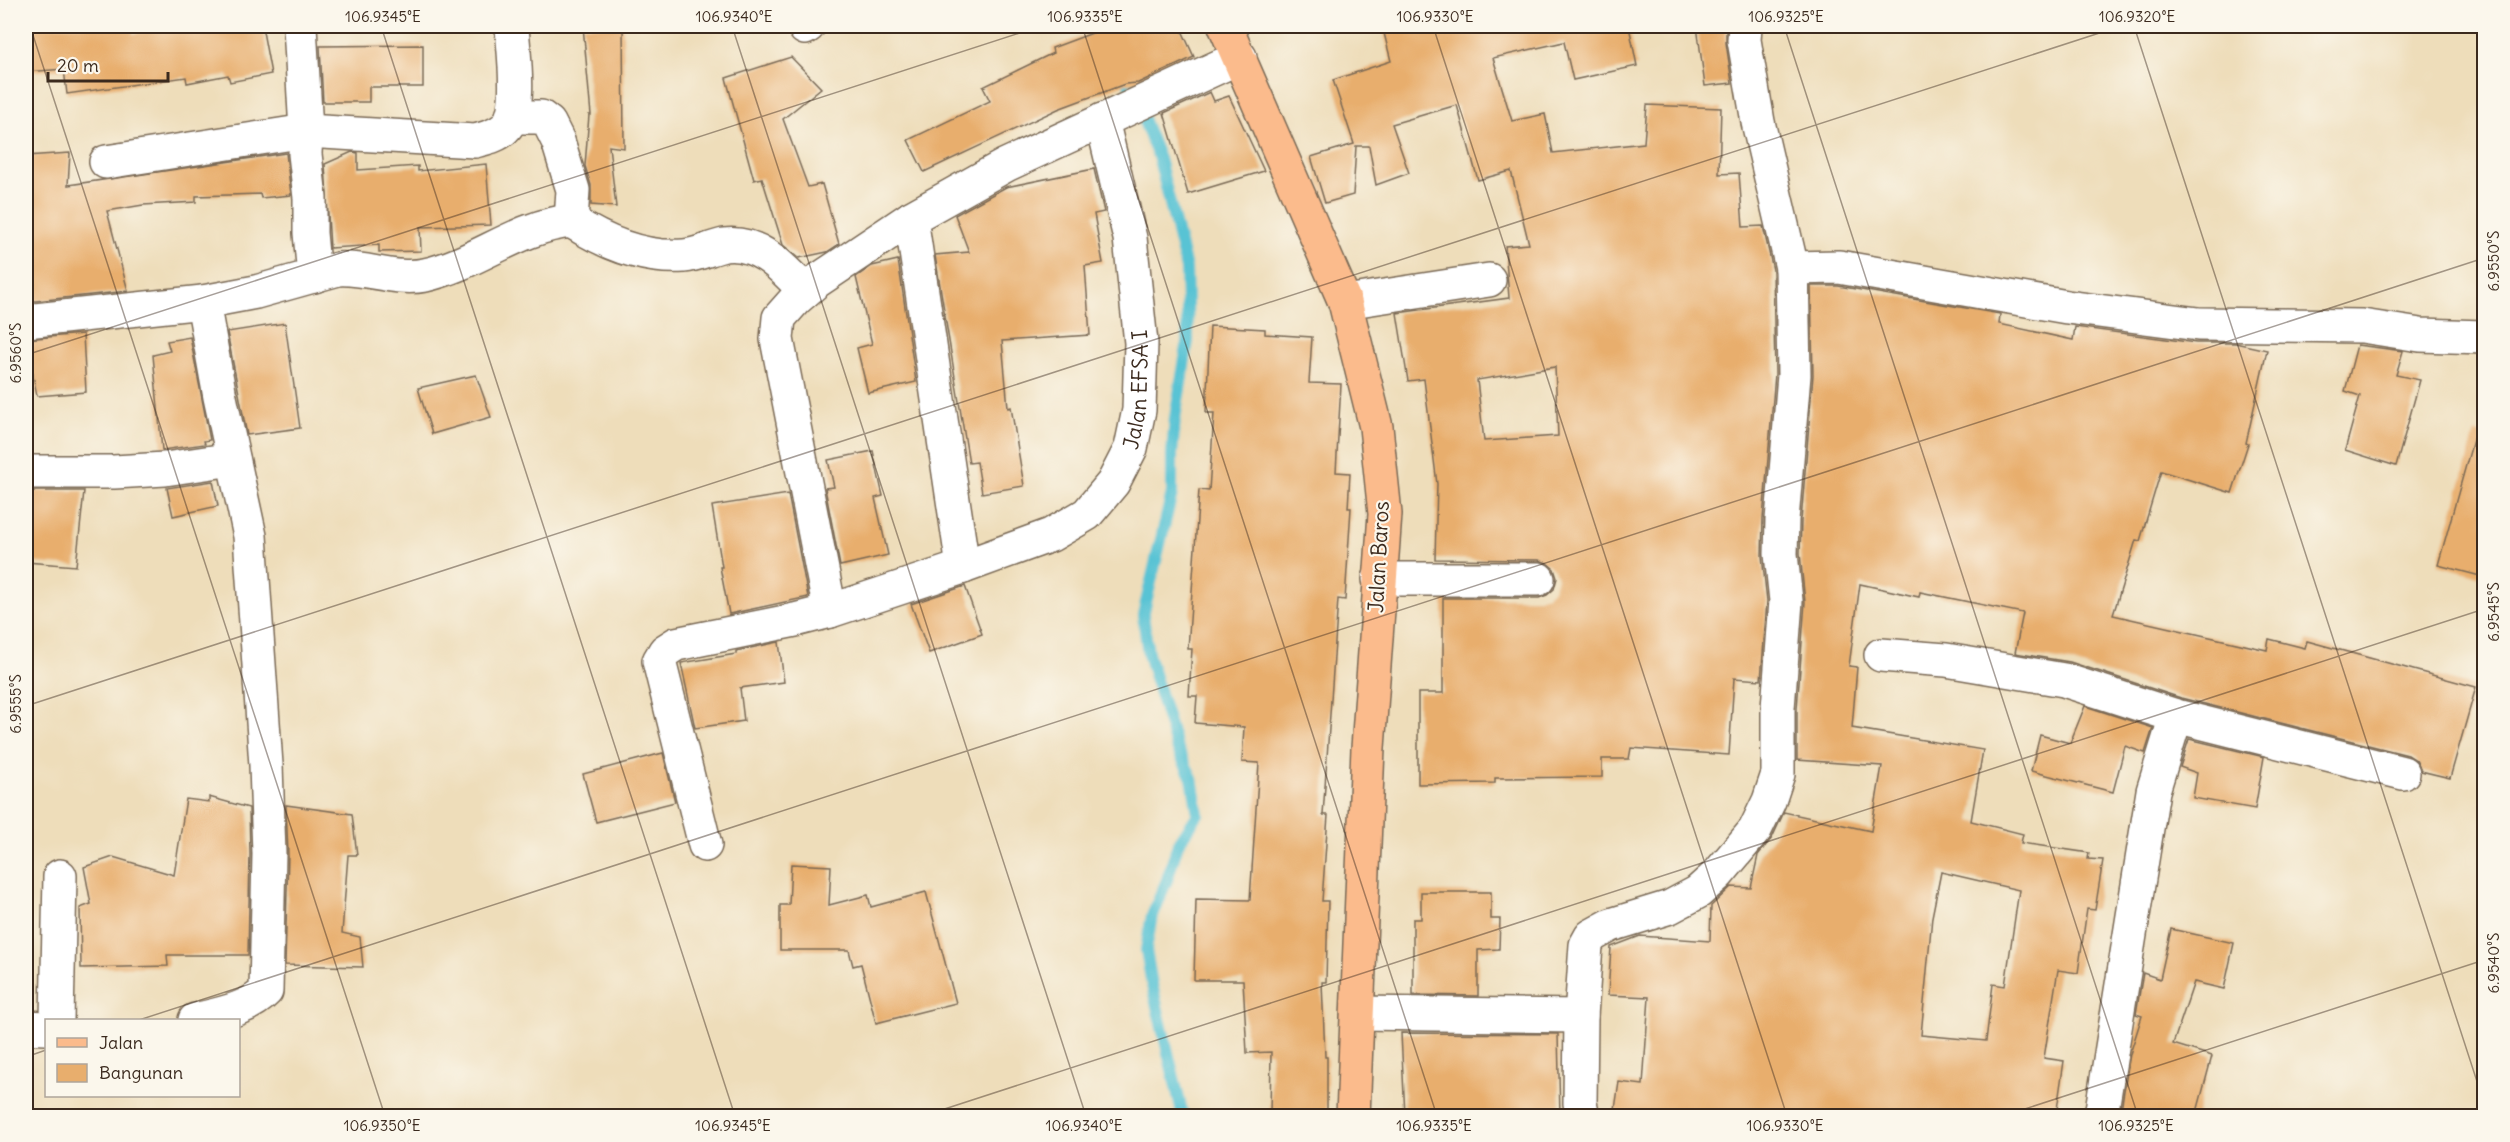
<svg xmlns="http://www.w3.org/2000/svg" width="2510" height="1142" font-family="Delius,sans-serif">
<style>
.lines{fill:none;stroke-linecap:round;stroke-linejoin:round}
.stream{stroke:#59c3d4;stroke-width:12}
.building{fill:#e8ae6d;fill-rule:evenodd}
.minor-casing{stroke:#7a6955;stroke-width:36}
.major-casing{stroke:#7a6955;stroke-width:36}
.minor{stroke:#fff;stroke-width:33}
.major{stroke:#fbbb8c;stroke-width:33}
.ticks{fill:none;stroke:#3b2a1e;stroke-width:1.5;stroke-opacity:0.45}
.labels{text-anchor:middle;stroke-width:4.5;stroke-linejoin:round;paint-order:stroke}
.street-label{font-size:21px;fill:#3b2a1e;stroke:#fbf7ec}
.neatline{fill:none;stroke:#3b2a1e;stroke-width:2}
.ticks-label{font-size:15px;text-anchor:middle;fill:#3b2a1e}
</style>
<rect width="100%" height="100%" fill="#fbf7ec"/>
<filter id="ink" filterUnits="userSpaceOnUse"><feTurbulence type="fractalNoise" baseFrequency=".0167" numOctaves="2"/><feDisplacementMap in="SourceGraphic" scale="12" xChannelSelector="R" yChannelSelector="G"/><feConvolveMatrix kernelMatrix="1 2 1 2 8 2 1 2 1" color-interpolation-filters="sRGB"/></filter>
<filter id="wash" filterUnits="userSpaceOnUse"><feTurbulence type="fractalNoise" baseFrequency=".008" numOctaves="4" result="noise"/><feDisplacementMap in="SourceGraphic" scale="24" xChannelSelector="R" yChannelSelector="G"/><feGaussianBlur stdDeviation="1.35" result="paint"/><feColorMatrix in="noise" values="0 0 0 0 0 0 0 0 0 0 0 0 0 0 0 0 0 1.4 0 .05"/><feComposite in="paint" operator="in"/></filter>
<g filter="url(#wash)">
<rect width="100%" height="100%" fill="#eeddba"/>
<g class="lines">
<!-- stream -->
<polyline class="stream" points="1123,68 1159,159 1186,268 1188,341 1175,418 1172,454 1172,493 1143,615 1148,654 1176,746 1192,778 1198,814 1178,844 1167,880 1152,915 1146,950 1152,985 1183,1116"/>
</g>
<g id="blocks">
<!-- building -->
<g class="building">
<polygon points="58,26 132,26 133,34 176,26 262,26 271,74 230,82 228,75 187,83 186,77 67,94 64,69 26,72 26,30"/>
<polygon points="583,26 623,26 624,148 609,146 616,207 591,205 591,185 585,166 589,115 591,115"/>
<polygon points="1111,26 1180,26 1194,57 1138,83 1125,84 1058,109 924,172 908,140 990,101 983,87 1053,53 1052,48"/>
<path d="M1413 26H1629L1637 66 1573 80 1564 42 1493 58 1512 121 1545 114 1553 153 1644 143 1647 105 1721 108 1719 174 1739 173 1743 227 1763 226 1773 270 1775 374 1763 519 1762 556 1767 601 1761 680 1734 678 1729 755 1631 748 1629 759H1602V777L1495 778V783L1418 784V693H1443V598H1539L1547 595 1554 589 1557 578 1554 569 1547 563 1539 560 1435 559 1437 484 1424 379 1408 381 1397 313 1509 298 1505 246 1529 244 1511 171 1478 180 1457 105 1392 124 1409 173 1376 185 1369 146H1356L1353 195 1325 203 1311 157 1354 144 1333 80 1391 61 1384 33ZM1555 367 1558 436 1484 441 1477 380Z"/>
<polygon points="1697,26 1726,26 1726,43 1732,83 1705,86"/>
<polygon points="423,45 423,87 369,87 369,102 323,102 320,46"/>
<polygon points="791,57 821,88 783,119 808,187 822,184 839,244 827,252 799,258 783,245 762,178 754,180 726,78"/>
<polygon points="1210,92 1214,101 1229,96 1264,171 1188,194 1164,113"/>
<polygon points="352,152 358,153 358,170 418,166 418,171 486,164 491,225 420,227 421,251 379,252 379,245 330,248 325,164"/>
<polygon points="70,153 68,185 286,153 291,195 261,198 260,194 196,196 196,202 143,205 107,211 128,291 26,302 26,156"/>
<polygon points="1094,169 1104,212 1094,214 1103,263 1085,266 1090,335 1002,341 1008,408 1011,407 1024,486 982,493 977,462 969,463 935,255 969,252 955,215 1006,187"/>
<polygon points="898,260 916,382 868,393 857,348 872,344 856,277 872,266"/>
<path d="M1811 286H1838L2000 314 1999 324 2073 340 2075 327 2196 343H2235L2267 350 2246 443 2248 444 2232 493 2161 471 2140 541 2136 540 2113 615 2267 650 2269 639 2305 648 2307 641 2476 687 2450 778 2421 771 2416 760 2408 755 2181 698 2070 662 2015 653 2023 613 1920 592 1919 597 1860 584 1849 666 1857 667 1852 728 1983 750 1971 821 2023 834 2021 843 2089 853 2088 859 2103 860 2095 910 2087 909 2078 973 2058 970 2055 988 2044 1058 2064 1061 2056 1116H1614L1619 1082 1643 1085 1649 997 1608 995 1611 947 1640 936 1710 941 1711 906 1731 887 1751 888 1758 855 1772 838 1784 812 1871 831 1882 766 1797 760V709L1805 602 1800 553 1801 521 1813 375ZM1941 872 2019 890 2005 986 1993 984 1986 1041 1921 1035 1932 917Z"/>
<polygon points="285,323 300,428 247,435 227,332"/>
<polygon points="1210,326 1265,329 1265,334 1312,337 1309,383 1341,384 1336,472 1350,473 1348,508 1351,508 1345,600 1338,599 1323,815 1328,815 1322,901 1328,901 1326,982 1322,982 1325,1057 1327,1057 1327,1116 1270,1116 1271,1052 1247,1053 1243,980 1194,980 1196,899 1250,900 1259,763 1242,762 1244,727 1195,723 1197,696 1189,696 1192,649 1188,649 1199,490 1209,491 1214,413 1206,413"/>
<polygon points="83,334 86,392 37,396 26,339"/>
<polygon points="190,337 210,440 204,441 205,444 162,450 153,355 170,351 167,341"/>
<polygon points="2357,345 2403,351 2396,375 2420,380 2396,466 2345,450 2360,396 2345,391"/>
<polygon points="476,375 491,417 432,434 418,388"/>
<polygon points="2475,433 2484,435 2484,577 2438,565"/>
<polygon points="873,451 883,496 875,498 888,555 840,566 825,488 834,487 828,460"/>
<polygon points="213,481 218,506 173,516 167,488"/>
<polygon points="26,491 84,491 76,566 26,562"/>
<polygon points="788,494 808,597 729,614 720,567 722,567 712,506"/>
<polygon points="965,586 982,634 929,653 911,604"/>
<polygon points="779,642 784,682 740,688 744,721 695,728 681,663 736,654 736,651"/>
<polygon points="2085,706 2153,728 2145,753 2125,746 2113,792 2031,771 2040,735 2070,743"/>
<polygon points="2189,739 2264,757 2255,809 2193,798 2197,773 2180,767"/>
<polygon points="663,753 675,802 596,822 583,774"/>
<polygon points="209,797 249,808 250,854 248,955 167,955 168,966 81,968 80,908 91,904 84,867 113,857 174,875 186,799 209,802"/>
<polygon points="286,805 352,814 357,855 348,855 342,933 360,937 363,967 285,965 288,854"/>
<polygon points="791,864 831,866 829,905 868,895 871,907 926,892 956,1003 876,1023 861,964 853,966 849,950 780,950 780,905 789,905"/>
<polygon points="1421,892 1491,892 1491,919 1500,919 1499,949 1478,950 1478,996 1413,995 1413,919 1421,919"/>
<polygon points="2171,929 2234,943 2224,989 2194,982 2173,1044 2212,1056 2196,1116 2120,1116 2130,1054 2142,1016 2136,1014 2143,973 2160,979"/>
<polygon points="1401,1033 1558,1034 1560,1116 1405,1116"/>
</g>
</g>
</g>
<g filter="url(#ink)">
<use href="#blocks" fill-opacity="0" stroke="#7a6955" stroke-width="1.5"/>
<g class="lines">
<defs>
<g id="minor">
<polyline points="300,26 306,131 305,154 310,198 310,233 314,276"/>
<polyline points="1745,26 1744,40 1758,122 1792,268 1839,267 2067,307 2198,324 2362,326 2420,335 2484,337"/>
<polyline points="805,28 808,26"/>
<path d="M512 117H541L549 123 558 141 573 190 571 221C605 243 643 259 684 256 698 255 710 248 724 245 759 240 784 269 805 291"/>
<path d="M106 162 306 131 475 141C486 138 497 136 505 128 523 111 513 49 512 26"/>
<polyline points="911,218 963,567"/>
<polyline points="1345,302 1489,280"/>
<path d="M26 321 203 302 256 292 338 269C367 267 395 281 425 275 476 264 518 226 571 221"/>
<polyline points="26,472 114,472 165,469 233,459"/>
<polyline points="1379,579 1538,579"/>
<polyline points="830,611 777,339 779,318 795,300 817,281 911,218 1006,165 1240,57"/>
<polyline points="1881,655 1946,660 2064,680 2176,716 2403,773"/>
<path id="s1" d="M705 845 659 661 665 651 676 644 795 620 830 611 963 567 1051 535 1087 514 1113 483 1131 448 1139 410 1141 343 1130 238 1102 120"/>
<polyline points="1358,1013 1581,1016"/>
<polyline points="57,1020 60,876"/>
<path d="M195 1020C219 1014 249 1009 266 991L269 854 266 765 250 536 220 397 203 302"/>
<polyline points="26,1027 46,1028"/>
<polyline points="1583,1116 1580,1103 1581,1016 1586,945 1591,936 1611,925 1670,907 1698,892 1718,874 1755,830 1769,801 1778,774 1778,708 1786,601 1781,554 1782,520 1794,375 1792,268"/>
<polyline points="2101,1116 2153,791 2176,716"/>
</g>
<polyline id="major" points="1225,26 1345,302 1376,427 1385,514 1368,748 1353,1116"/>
</defs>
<!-- minor casing -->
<use href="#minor" class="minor-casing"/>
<!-- major casing -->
<use href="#major" class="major-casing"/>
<!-- minor -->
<use href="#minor" class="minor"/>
<!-- major -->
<use href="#major" class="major"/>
</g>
</g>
<!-- ticks -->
<path class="ticks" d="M30 26 385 1116M381 26 735 1116M732 26 1086 1116M1082 26 1437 1116M1433 26 1787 1116M1784 26 2138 1116M2134 26 2484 1103M26 355 1041 26M26 706 2121 26M139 1020 2484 258M26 1057 46 1050M26 1090 34 1116M923 1116 2484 609M2003 1116 2484 960"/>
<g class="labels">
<!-- street labels -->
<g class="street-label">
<text dy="7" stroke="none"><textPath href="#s1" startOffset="786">Jalan EFSA I</textPath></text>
<text transform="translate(1379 557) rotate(-87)" y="7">Jalan Baros</text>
</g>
</g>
<!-- margin -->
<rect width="2510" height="1142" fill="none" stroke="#fbf7ec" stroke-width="66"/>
<!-- legend -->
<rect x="45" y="1019" width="195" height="78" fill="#fbf7ec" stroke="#aea59a" stroke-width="1.5"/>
<rect x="57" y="1038" width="30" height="9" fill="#fbbb8c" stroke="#aea59a" stroke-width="1.5"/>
<text x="99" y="1049" font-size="18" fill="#3b2a1e">Jalan</text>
<rect x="57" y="1064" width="30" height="18" fill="#e8ae6d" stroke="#aea59a" stroke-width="1.5"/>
<text x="99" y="1079" font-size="18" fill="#3b2a1e">Bangunan</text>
<!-- scale -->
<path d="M48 72v9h120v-9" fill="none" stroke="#3b2a1e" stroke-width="3"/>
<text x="57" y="72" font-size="18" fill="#3b2a1e" stroke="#fbf7ec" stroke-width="4.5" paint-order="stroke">20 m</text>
<rect x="33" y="33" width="2444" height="1076" class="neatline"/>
<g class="ticks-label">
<text x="383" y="22">106.9345°E</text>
<text x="734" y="22">106.9340°E</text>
<text x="1085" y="22">106.9335°E</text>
<text x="1435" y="22">106.9330°E</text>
<text x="1786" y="22">106.9325°E</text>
<text x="2137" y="22">106.9320°E</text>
<text transform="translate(2494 261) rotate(-90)" y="5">6.9550°S</text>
<text transform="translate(16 353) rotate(-90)" y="5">6.9560°S</text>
<text transform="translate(2494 612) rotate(-90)" y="5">6.9545°S</text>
<text transform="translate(16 704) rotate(-90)" y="5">6.9555°S</text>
<text transform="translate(2494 963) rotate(-90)" y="5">6.9540°S</text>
<text x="382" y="1131">106.9350°E</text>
<text x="733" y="1131">106.9345°E</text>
<text x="1084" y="1131">106.9340°E</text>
<text x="1434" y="1131">106.9335°E</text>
<text x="1785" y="1131">106.9330°E</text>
<text x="2136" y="1131">106.9325°E</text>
</g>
</svg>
